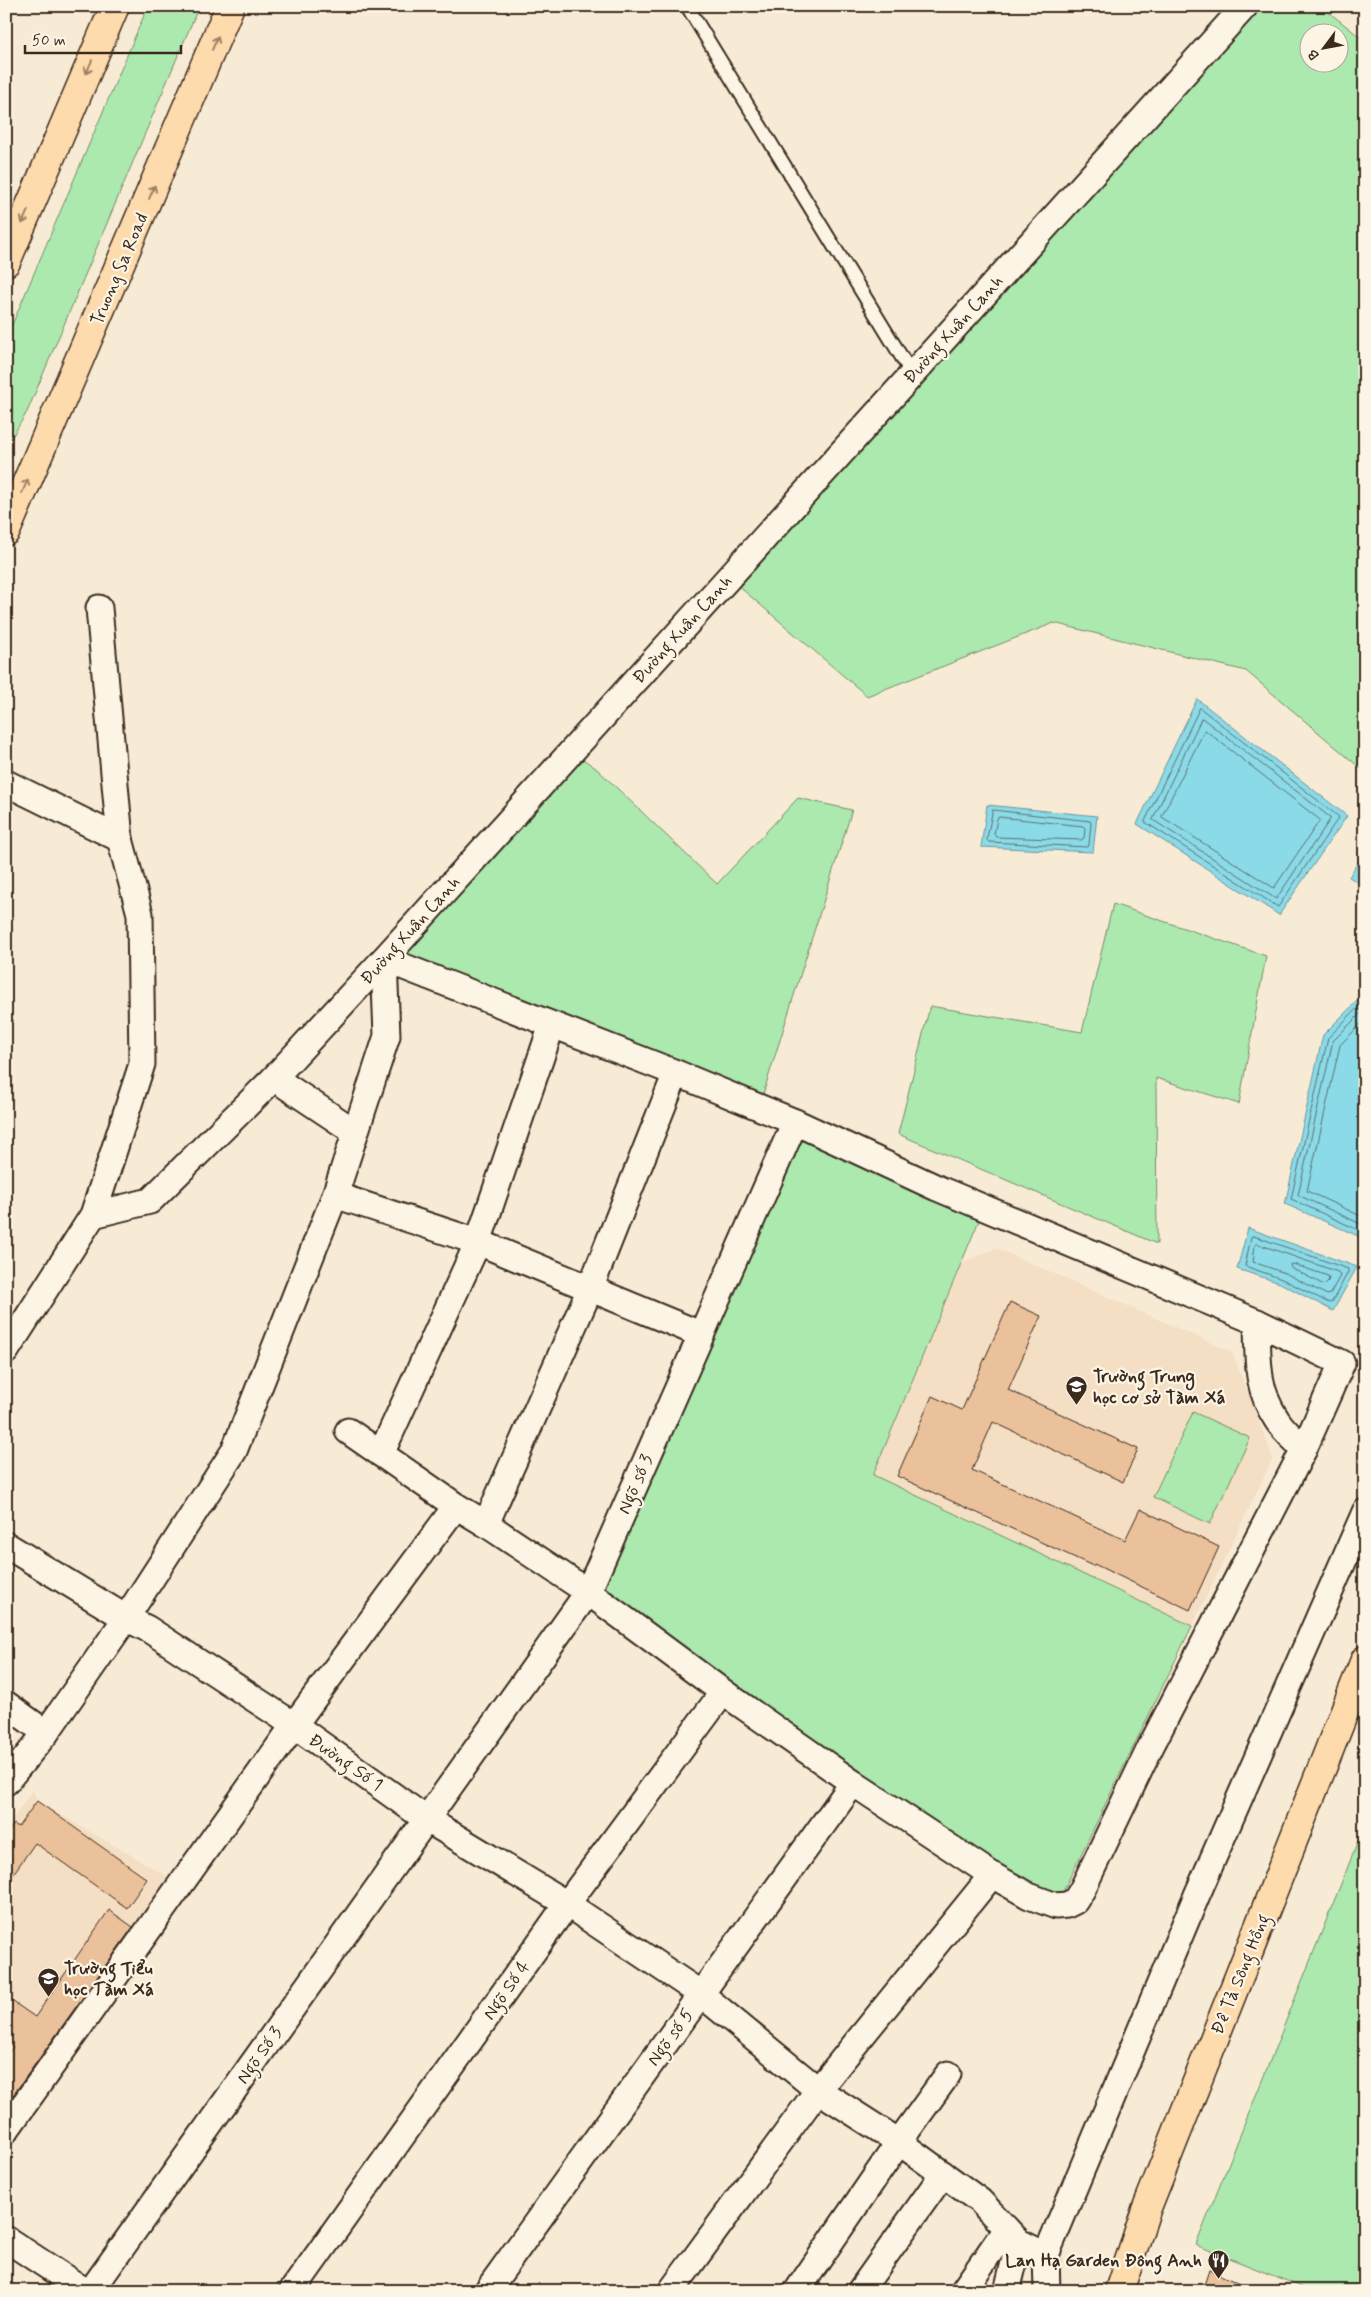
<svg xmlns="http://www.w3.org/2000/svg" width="1371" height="2297" font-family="Mynerve,sans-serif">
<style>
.built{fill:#f4dec4}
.green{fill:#ace9af;stroke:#748a66;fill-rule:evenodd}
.water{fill:#8bdae8;stroke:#6b9497}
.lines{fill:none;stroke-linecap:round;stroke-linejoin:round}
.shore{stroke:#5b706f;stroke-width:1}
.building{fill:#eac19a;stroke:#3b2a1e}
.service-casing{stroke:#3b2a1e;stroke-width:16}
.minor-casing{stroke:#3b2a1e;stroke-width:29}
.primary-casing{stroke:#3b2a1e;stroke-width:31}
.trunk-casing{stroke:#3b2a1e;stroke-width:31}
.service{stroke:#fcf5e5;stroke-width:12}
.minor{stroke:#fcf5e5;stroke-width:25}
.primary{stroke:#fedbac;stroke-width:28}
.trunk{stroke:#fedbac;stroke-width:28}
.oneway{stroke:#9c8265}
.labels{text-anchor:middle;stroke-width:4.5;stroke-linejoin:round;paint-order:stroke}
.street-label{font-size:18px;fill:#3b2a1e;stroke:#fcf5e5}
.poi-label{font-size:18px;font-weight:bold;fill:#3b2a1e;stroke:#fcf5e5;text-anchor:start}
</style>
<rect width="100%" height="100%" fill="#f8ebd6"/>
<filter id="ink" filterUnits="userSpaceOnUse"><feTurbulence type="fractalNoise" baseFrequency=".02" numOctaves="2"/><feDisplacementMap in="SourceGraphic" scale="10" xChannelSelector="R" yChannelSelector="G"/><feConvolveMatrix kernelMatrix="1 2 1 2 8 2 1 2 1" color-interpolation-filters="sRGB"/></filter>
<g filter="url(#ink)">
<!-- built -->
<g class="built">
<polygon points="996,1248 1232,1352 1273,1458 1192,1626 873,1475 963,1262"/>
<polygon points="33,1790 37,1801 174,1880 6,2114 6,1828"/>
</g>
<!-- green -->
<g class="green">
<polygon points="148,6 199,6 27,412 6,447 6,339"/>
<path d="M1245 6H1321L1365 41V772L1246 671 1054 623 867 696 729 578ZM1308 32H1338V62H1308Z"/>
<polygon points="572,751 597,769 717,884 798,798 852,810 759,1107 384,959"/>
<polygon points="1113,904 1266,956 1239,1104 1156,1078 1157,1244 898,1134 930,1006 1082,1032"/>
<polygon points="795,1122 980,1218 873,1475 1192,1626 1056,1906 588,1592"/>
<polygon points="1193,1412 1250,1438 1210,1524 1153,1497"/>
<polygon points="1365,1824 1365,2291 1312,2291 1196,2245"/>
</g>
<!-- water -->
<g class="water">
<polygon points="1197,699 1347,816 1279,915 1137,824"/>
<polygon points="987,805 1097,816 1093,852 981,847"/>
<polygon points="1365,850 1365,887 1349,877"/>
<polygon points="1365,993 1365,1239 1285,1204 1323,1035"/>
<polygon points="1248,1228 1357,1267 1333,1311 1280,1283 1237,1269"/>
</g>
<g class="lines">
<!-- shore -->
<g class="shore">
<polygon points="1200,708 1339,817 1278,907 1145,822"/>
<polygon points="1202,718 1331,818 1276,899 1153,820"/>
<polygon points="1205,730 1320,820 1274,888 1162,817"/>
<polygon points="993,810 1090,821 1091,823 1089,845 1087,847 989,842 987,840"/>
<polygon points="999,817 1083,826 1085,828 1084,838 1081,840 996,837 994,834 997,819"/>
<polyline points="1365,1000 1328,1038 1291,1199 1365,1233"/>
<polyline points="1365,1009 1333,1041 1298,1195 1365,1226"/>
<polyline points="1365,1020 1340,1045 1307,1191 1365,1218"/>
<polygon points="1254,1236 1348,1269 1348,1272 1332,1302 1329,1303 1282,1279 1245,1266 1251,1237"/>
<polygon points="1258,1244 1338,1272 1340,1276 1330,1294 1327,1295 1285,1273 1253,1262 1255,1245"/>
<polygon points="1293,1264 1328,1276 1329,1280 1324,1285 1291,1268 1290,1265"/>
</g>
</g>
<!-- building -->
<g class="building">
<polygon points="1010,1302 1041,1316 1008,1390 1138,1449 1123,1482 993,1422 972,1470 1125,1540 1140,1509 1219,1547 1190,1610 1094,1564 1093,1566 897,1476 932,1396 962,1410"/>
<polygon points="37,1801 147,1879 127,1908 35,1843 6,1884 6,1835 14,1824 18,1827"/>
<polygon points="109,1910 133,1927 6,2105 6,2056 13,2047 6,2042 6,1997 35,2017"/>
<polygon points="1209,2270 1256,2291 1202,2291"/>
</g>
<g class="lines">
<defs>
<polyline id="service" points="687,6 912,374"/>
<g id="minor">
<polyline points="99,608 120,839"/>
<polyline points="6,783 120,839 140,914 142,1064 93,1215 6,1351"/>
<polyline points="274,1078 355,1132"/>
<polyline points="335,1195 478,1242 700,1334"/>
<polyline points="93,1215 150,1201 274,1078 384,959 1245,6"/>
<path d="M1257 1322C1258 1359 1256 1389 1277 1420 1284 1431 1295 1440 1304 1449"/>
<polyline points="381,1454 478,1242 552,1025"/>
<polyline points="486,1524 590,1289 676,1073"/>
<polyline points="6,1545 126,1618 148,1629 294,1725 426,1819 567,1904 701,1994 818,2090 899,2142 980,2201 1019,2242 1046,2255 1047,2291"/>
<polyline points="6,1704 46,1733"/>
<polyline points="6,1782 46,1733 126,1618 234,1451 335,1195 387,1036 384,959 676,1073 795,1122 937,1188 1257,1322 1342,1363 1304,1449 1151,1746 1082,1890 1075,1901 1067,1905 1056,1906 1029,1896 992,1875 853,1783 723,1692 588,1592 486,1524 456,1506 348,1431"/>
<polyline points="6,2130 294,1725 456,1506"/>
<polyline points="6,2239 85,2291"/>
<polyline points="1046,2255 1197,1895 1365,1512"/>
<polyline points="91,2291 588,1592 795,1122"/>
<polyline points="292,2291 567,1904 723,1692"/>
<polyline points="487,2291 853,1783"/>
<polyline points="671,2291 818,2090 992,1875"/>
<polyline points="797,2291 899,2142 948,2074"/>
<polyline points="860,2291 943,2174"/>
<polyline points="963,2291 1006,2229"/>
<polyline points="1007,2291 1019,2242"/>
</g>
<polyline id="primary" points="1119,2291 1146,2210 1365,1660"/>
<g id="trunk">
<polyline points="6,262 115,6"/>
<polyline points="6,531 230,6"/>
</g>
</defs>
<!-- service casing -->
<use href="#service" class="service-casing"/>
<!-- minor casing -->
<use href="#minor" class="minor-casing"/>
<!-- primary casing -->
<use href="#primary" class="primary-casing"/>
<!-- trunk casing -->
<use href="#trunk" class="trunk-casing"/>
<!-- service -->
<use href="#service" class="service"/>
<!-- minor -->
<use href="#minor" class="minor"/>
<!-- primary -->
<use href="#primary" class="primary"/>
<!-- trunk -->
<use href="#trunk" class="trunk"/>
</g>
<!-- one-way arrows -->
<defs><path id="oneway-shaft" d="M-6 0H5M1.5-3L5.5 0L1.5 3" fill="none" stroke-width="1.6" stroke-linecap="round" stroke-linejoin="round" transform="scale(1.25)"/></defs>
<g class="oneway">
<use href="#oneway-shaft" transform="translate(215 43) rotate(-67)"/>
<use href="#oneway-shaft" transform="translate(89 67) rotate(113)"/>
<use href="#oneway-shaft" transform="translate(152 192) rotate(-67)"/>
<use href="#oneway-shaft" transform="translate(25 217) rotate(113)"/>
<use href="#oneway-shaft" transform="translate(25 486) rotate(-67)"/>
</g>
</g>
<!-- icons -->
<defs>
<symbol id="school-pin" viewBox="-11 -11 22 30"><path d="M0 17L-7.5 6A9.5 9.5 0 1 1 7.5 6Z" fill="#3b2a1e" stroke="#fcf5e5"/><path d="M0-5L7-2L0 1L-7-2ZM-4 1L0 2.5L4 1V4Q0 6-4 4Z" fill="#fff"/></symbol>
<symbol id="restaurant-pin" viewBox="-11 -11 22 30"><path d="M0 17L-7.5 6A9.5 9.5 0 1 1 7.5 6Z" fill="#3b2a1e" stroke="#fcf5e5"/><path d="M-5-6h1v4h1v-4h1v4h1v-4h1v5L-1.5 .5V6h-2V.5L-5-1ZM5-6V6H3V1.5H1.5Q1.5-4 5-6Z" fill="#fff"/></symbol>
</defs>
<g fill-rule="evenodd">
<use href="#school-pin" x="1064" y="1374" width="25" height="34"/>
<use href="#school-pin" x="36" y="1966" width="25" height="34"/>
<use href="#restaurant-pin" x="1206" y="2248" width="25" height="34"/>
</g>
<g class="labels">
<!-- street labels -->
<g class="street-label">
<text transform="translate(119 269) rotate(-67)" y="6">Truong Sa Road</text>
<text transform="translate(953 329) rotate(-48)" y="6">Đường Xuân Canh</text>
<text transform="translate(682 629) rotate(-48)" y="6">Đường Xuân Canh</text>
<text transform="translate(410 930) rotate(-48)" y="6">Đường Xuân Canh</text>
<text transform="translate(635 1484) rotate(-67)" y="6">Ngõ số 3</text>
<text transform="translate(346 1762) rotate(35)" y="6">Đường Số 1</text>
<text transform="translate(1240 1974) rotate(-68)" y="6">Đê Tả Sông Hồng</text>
<text transform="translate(506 1990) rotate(-55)" y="6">Ngõ Số 4</text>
<text transform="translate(670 2037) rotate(-54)" y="6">Ngõ số 5</text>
<text transform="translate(259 2055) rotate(-55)" y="6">Ngõ Số 3</text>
</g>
<!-- poi labels -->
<g class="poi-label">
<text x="1093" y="1382">Trường Trung<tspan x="1093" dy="21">học cơ sở Tàm Xá</tspan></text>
<text x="64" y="1974">Trường Tiểu<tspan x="64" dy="21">học Tàm Xá</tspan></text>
<text x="1202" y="2266" text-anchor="end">Lan Hạ Garden Đông Anh</text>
</g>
</g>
<!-- margin -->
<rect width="1371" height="2297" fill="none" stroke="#fcf5e5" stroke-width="25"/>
<rect x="12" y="12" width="1346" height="2272" fill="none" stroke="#3b2a1e" stroke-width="2" filter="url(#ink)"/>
<!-- north arrow -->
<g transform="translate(1324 48) rotate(238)"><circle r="24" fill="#fcf5e5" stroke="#afa495"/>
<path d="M0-4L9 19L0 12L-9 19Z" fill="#3b2a1e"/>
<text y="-8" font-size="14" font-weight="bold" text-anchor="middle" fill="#3b2a1e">B</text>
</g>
<!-- scale -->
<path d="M25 45v8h156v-8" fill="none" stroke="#3b2a1e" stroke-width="2.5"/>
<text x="32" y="45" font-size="15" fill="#3b2a1e" stroke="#fcf5e5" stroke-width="4" paint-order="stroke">50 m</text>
</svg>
